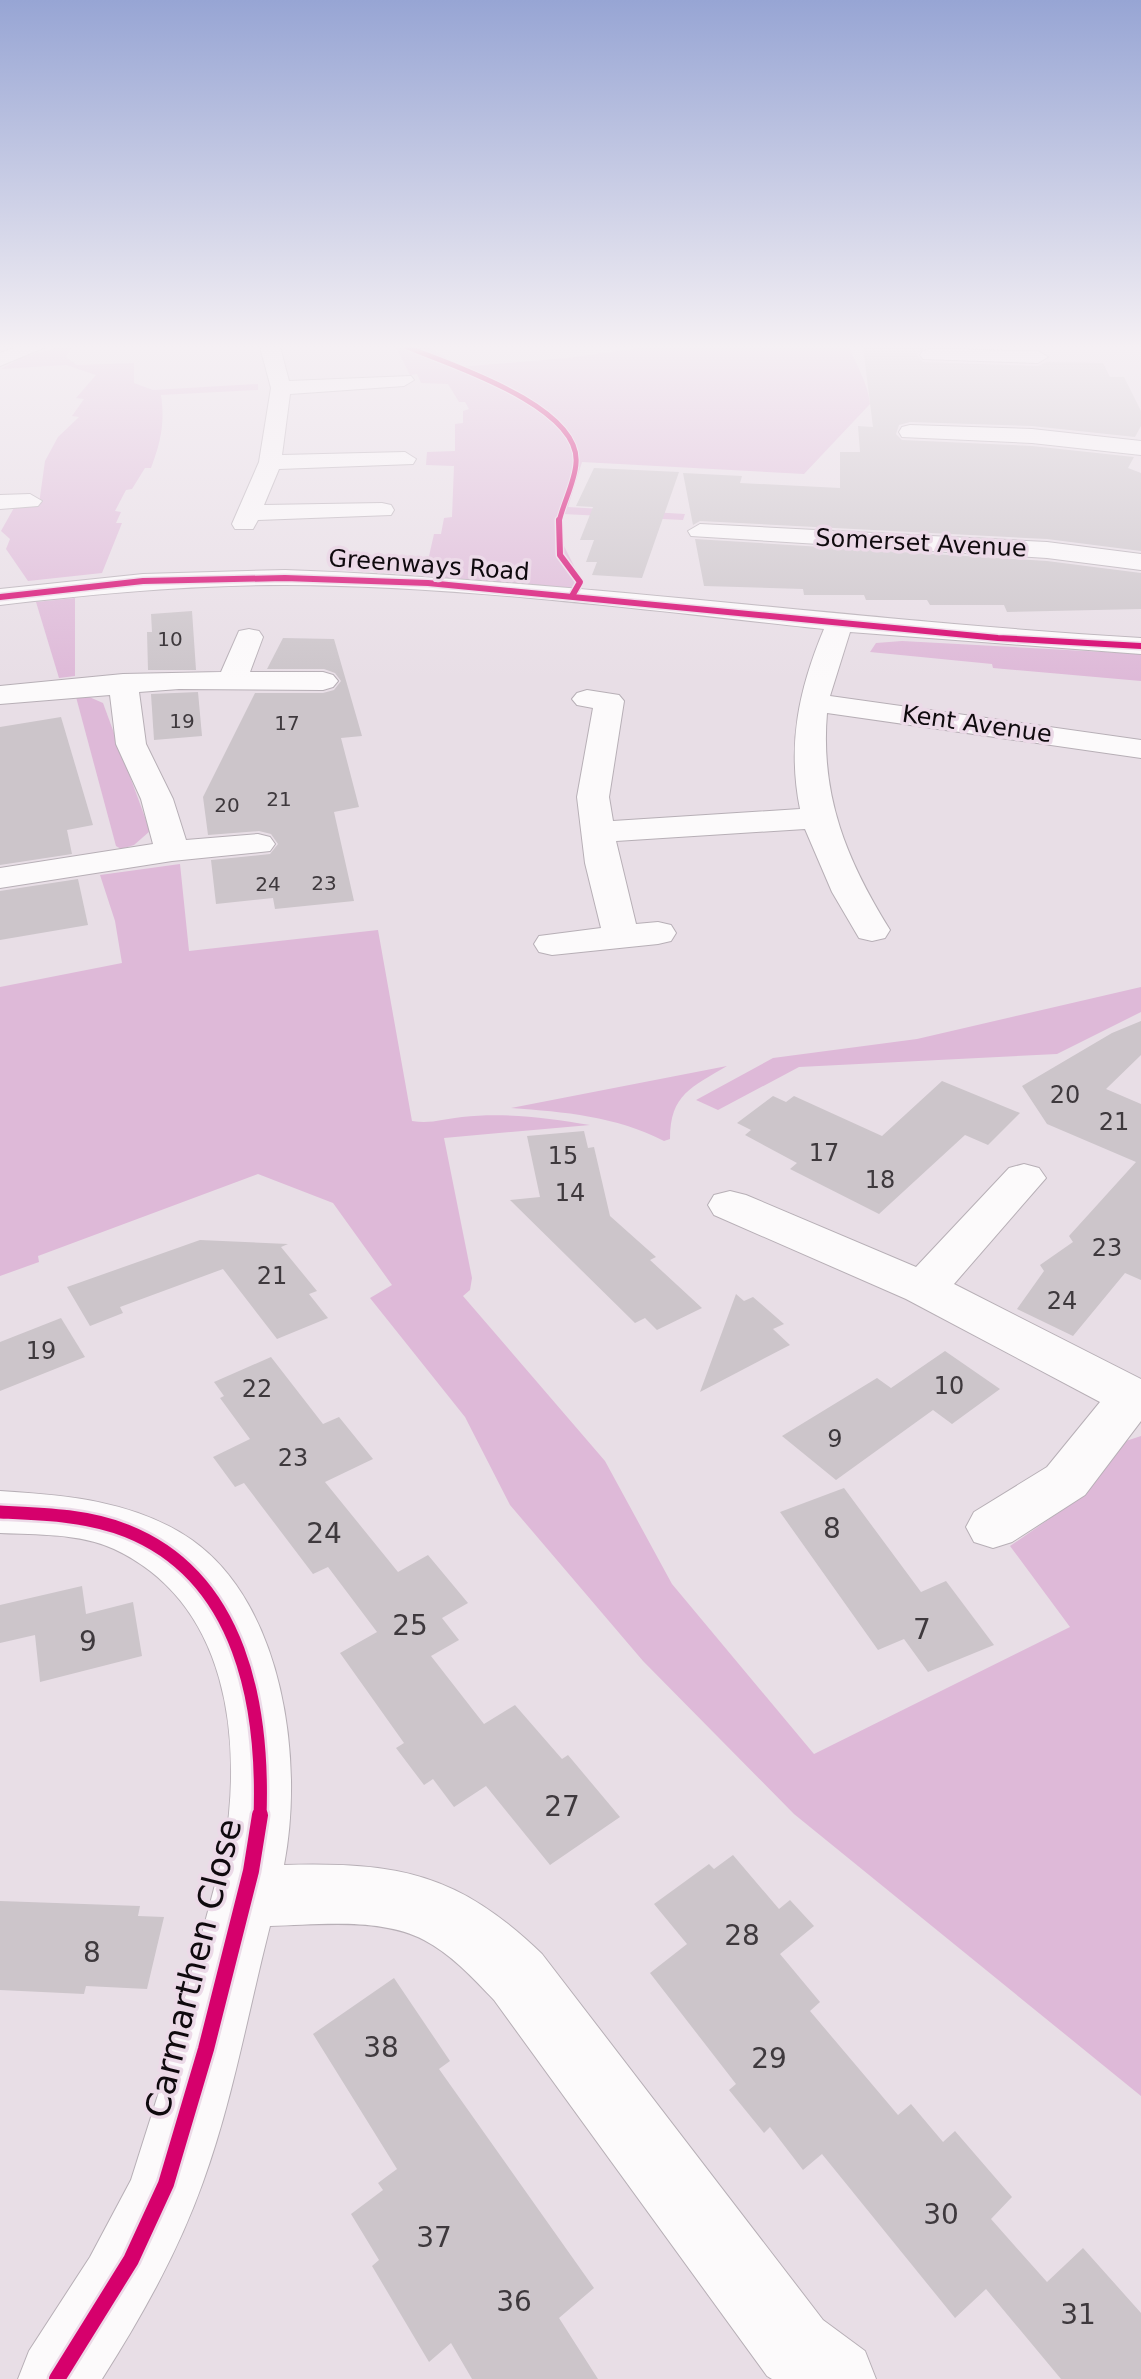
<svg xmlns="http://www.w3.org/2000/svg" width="1141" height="2379" font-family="'DejaVu Sans',sans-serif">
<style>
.green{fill:#deb9d8}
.building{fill:#ccc5ca}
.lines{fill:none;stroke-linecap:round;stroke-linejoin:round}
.street-casing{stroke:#b7afb6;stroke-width:2}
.street{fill:#fcfafb;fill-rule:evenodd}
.cycleway-far3-casing{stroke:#ecdae8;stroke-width:7}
.cycleway-far2-casing{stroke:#ecdae8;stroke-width:9}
.cycleway-far1-casing{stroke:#ecdae8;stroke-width:18}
.cycleway-casing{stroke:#ecdae8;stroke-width:21}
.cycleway-far3{stroke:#d6006c;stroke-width:5}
.cycleway-far2{stroke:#d6006c;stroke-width:6}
.cycleway-far1{stroke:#d6006c;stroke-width:13}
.cycleway{stroke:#d6006c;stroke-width:16}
.labels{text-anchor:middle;stroke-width:7;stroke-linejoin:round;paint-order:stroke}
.far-number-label{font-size:20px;fill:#3e393d}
.far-street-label{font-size:24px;fill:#0f0a0e;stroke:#ecdae8}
.number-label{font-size:24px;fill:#3e393d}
.near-number-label{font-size:28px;fill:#3e393d}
.near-street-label{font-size:34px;fill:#0f0a0e;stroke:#ecdae8}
</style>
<rect width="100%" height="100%" fill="#e8dee6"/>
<!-- green -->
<g class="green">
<path d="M60 347H72L66 357 77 365 134 363V383L153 390 258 384V390L161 395C165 423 161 441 151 468H145L132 489 126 490 115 511 121 512 116 523H122L102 573 28 581 6 549 10 539 1 531 15 506 39 504 45 461 58 437 79 417 72 416 84 399 76 398 96 375 66 365 1 369 23 357Z"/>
<path d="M396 347H430L459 367 568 358 646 347H849C857 366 868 384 870 404L804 474 582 462 568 507 685 514 683 520 563 514 561 540 580 578 570 590 424 578 434 534H441L444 518 452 517 454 466 426 465 427 452 455 451V424L463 423V411L469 409 465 402H459L448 384 421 383 417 374 410 375Z"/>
<polygon points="75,598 75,676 59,678 36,602"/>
<polygon points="902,641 1141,654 1141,681 993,668 992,664 870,652 876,643"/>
<polygon points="87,696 103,703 150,831 134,845 121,849 116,846 76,697"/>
<path d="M180 864 189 951 378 930 412 1121C431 1124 443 1119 462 1117 504 1112 548 1118 590 1125L444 1138 472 1278 470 1290 463 1296 605 1461 672 1584 814 1754 1070 1627 1010 1546 1074 1502 1120 1443 1141 1436V2096L794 1814 643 1661 510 1505 465 1417 370 1298 392 1285 333 1203 258 1174 38 1256 39 1262 0 1276V987L122 963 115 921 100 875Z"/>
<polygon points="1141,987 1141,1012 1057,1054 799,1067 718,1110 696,1100 773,1058 917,1039"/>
<path d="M727 1066C692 1087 670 1094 670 1139L664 1141C615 1116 565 1112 511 1108Z"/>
</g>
<!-- building -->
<g class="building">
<polygon points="863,347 925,347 917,355 923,362 1038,366 1046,362 1103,363 1110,377 1124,377 1141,411 1141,426 1135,437 1032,426 910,422 899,425 896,434 902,440 1032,446 1134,457 1128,468 1141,473 1141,551 1047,539 700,521 693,525 683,473 742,476 740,483 840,488 840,452 860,452 858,426 873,427"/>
<polygon points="594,468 679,472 642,578 592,575 597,562 586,562 594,540 580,540 593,507 576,506"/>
<polygon points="695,539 1047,561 1141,573 1141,609 1007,612 1004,605 930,605 927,600 866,600 864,595 804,595 803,589 704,586"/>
<polygon points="192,611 196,670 148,670 147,632 152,632 151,614"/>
<polygon points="283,638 334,639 362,736 341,738 359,807 334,812 354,901 275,909 273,898 216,904 211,860 270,854 278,844 271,834 259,831 208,835 203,797 255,693 323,693 334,690 341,681 335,673 324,669 267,669"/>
<polygon points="198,692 202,736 154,740 151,694"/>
<polygon points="61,717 93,825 67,830 72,854 0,865 0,727"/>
<polygon points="78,879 88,925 0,940 0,891"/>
<polygon points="1141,1021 1141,1055 1106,1089 1141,1104 1141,1280 1125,1273 1073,1336 1017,1309 1044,1271 1040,1265 1073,1242 1069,1236 1136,1162 1047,1124 1022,1086 1112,1033"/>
<polygon points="942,1081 1020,1113 988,1145 965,1135 879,1214 790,1169 797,1163 745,1135 751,1130 737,1123 773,1096 786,1102 794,1096 882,1136"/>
<polygon points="584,1131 588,1148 594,1147 610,1216 656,1257 650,1260 702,1308 657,1330 645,1318 635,1323 510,1200 540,1197 527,1136"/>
<polygon points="200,1240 288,1244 281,1247 317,1291 309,1294 328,1318 277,1339 223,1269 120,1307 123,1313 90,1326 67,1287"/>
<polygon points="736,1294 744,1301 753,1297 784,1324 773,1329 790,1345 700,1392"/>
<polygon points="61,1318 85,1357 0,1391 0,1342"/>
<polygon points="945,1351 1000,1389 952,1424 933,1410 836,1480 782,1436 877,1378 891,1388"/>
<polygon points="271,1357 323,1424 339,1417 373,1459 325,1482 398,1572 428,1555 468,1603 442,1618 459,1640 431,1656 484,1724 515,1705 562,1759 568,1755 620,1817 550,1865 486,1786 454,1807 433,1779 424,1785 396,1748 404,1743 340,1653 377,1632 328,1567 313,1574 244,1483 235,1487 213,1457 250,1439 220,1398 224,1396 214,1382"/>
<polygon points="844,1488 921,1592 946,1581 994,1645 928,1672 904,1639 878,1650 780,1512"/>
<polygon points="82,1586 86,1614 133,1602 142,1656 40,1682 35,1635 0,1643 0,1605"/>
<polygon points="733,1855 779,1909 790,1900 814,1926 780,1954 820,2002 810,2011 898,2115 911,2104 943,2142 955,2131 1012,2197 991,2219 1047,2282 1083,2248 1141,2313 1141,2379 1061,2379 986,2289 955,2318 822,2154 803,2170 770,2127 764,2133 729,2090 736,2084 650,1973 687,1944 654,1904 709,1864 714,1869"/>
<polygon points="0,1901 140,1906 138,1916 164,1917 147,1989 86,1986 84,1994 0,1990"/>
<polygon points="394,1978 450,2061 439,2069 594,2288 559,2318 598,2379 472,2379 451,2343 429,2362 372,2266 379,2260 351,2214 383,2190 378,2183 397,2169 313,2034"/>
</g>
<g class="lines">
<defs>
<g id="street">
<polygon points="17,347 46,347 0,366 0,353"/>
<polygon points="260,347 280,347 289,381 411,376 414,380 404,386 290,394 282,455 405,452 416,459 413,464 279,469 264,505 382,503 391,505 394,510 391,515 258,520 253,529 235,529 232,524 259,462 271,388"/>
<polygon points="930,349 1038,351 1048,357 1038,363 923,359 920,355 923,351"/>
<polygon points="910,425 1032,429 1141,441 1141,455 1032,443 902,437 899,432 902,427"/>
<polygon points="30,494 42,501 38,506 0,509 0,495"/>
<polygon points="700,524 1047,542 1141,554 1141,570 1047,558 691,536 688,531"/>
<path d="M285 570C572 580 855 621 1141 638V654L850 632 830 696 1141 740V758L827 713C820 796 847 861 890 930L885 938 872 941 859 938 832 892 805 829 616 841 636 924 658 922 671 925 676 933 671 941 658 944 552 955 539 952 534 944 539 936 601 928 585 863 577 797 593 708 577 705 572 699 577 693 587 690 619 695 624 701 609 797 613 821 800 809C787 744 799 689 824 629 645 610 465 586 285 585 189 585 95 594 0 605V589L143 574Z"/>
<polygon points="249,629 259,631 263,637 250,672 323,672 333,675 338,681 333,687 323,690 179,689 139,692 146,744 173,799 186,840 258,834 270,837 275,844 270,851 172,861 0,888 0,868 153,844 141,799 116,744 110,695 0,704 0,686 123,674 221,672 239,631"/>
<polygon points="1024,1164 1039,1168 1046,1178 954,1284 1141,1379 1141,1421 1085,1495 1012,1542 993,1548 974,1542 966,1527 974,1512 1047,1467 1100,1402 906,1299 714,1215 708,1205 714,1195 730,1191 746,1195 916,1267 1009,1168"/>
<path d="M0 1491C66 1495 136 1501 192 1540 284 1605 304 1762 284 1865 398 1862 458 1873 542 1954L823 2320 865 2351 876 2379H772L767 2376 494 2000C473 1978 451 1954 424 1940 380 1917 317 1925 270 1926 248 2012 233 2099 203 2182 178 2252 142 2316 102 2379H18L29 2351 90 2257 131 2180 164 2076 224 1851C243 1739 229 1603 114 1549 79 1533 37 1535 0 1533Z"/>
</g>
</defs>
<!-- street casing -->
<use href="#street" class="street-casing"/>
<!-- street -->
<use href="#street" class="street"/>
<defs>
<path id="cycleway-far3" d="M407 347C448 364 581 406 576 463 575 482 563 503 559 522"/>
<g id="cycleway-far2">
<polyline points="559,520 560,555 580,582 572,596"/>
<polyline points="0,597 143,581 285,578 428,583 998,638 1141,646"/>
</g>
<path id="cycleway-far1" d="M0 1512C43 1514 87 1515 127 1531 242 1577 264 1707 260 1817"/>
<polyline id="cycleway" points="57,2379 131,2260 166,2184 206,2049 251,1871 260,1815"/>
</defs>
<!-- cycleway-far3 casing -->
<use href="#cycleway-far3" class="cycleway-far3-casing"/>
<!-- cycleway-far2 casing -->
<use href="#cycleway-far2" class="cycleway-far2-casing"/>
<!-- cycleway-far1 casing -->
<use href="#cycleway-far1" class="cycleway-far1-casing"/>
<!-- cycleway casing -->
<use href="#cycleway" class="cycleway-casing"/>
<!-- cycleway-far3 -->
<use href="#cycleway-far3" class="cycleway-far3"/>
<!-- cycleway-far2 -->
<use href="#cycleway-far2" class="cycleway-far2"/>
<!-- cycleway-far1 -->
<use href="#cycleway-far1" class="cycleway-far1"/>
<!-- cycleway -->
<use href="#cycleway" class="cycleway"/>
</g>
<!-- sky -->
<linearGradient id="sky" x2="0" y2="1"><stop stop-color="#97a5d4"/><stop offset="0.51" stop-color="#f5f0f4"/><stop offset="1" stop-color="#f5f0f4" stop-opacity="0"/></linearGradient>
<rect width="1141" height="680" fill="url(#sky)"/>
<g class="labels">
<!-- far-number labels -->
<g class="far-number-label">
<text x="170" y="646">10</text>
<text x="182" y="728">19</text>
<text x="287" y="730">17</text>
<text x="279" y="806">21</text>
<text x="227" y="812">20</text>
<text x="324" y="890">23</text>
<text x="268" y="891">24</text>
</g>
<!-- far-street labels -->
<g class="far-street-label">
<text transform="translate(921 543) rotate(3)" y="8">Somerset Avenue</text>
<text transform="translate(429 565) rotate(4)" y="8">Greenways Road</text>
<text transform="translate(977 724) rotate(8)" y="8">Kent Avenue</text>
</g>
<!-- number labels -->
<g class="number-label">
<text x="1065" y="1103">20</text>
<text x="1114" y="1130">21</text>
<text x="824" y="1161">17</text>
<text x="563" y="1164">15</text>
<text x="880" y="1188">18</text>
<text x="570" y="1201">14</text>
<text x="1107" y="1256">23</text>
<text x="272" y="1284">21</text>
<text x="1062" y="1309">24</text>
<text x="41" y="1359">19</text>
<text x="949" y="1394">10</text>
<text x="257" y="1397">22</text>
<text x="835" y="1447">9</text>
<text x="293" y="1466">23</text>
</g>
<!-- near-number labels -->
<g class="near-number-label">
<text x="832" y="1538">8</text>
<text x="324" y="1543">24</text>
<text x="410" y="1635">25</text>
<text x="922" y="1639">7</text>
<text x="88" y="1651">9</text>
<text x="562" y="1816">27</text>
<text x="742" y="1945">28</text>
<text x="92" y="1962">8</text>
<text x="381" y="2057">38</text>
<text x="769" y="2068">29</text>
<text x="941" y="2224">30</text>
<text x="434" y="2247">37</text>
<text x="514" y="2311">36</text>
<text x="1078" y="2324">31</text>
</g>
<!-- near-street labels -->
<g class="near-street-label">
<text transform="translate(193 1968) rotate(-76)" y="12">Carmarthen Close</text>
</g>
</g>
</svg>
